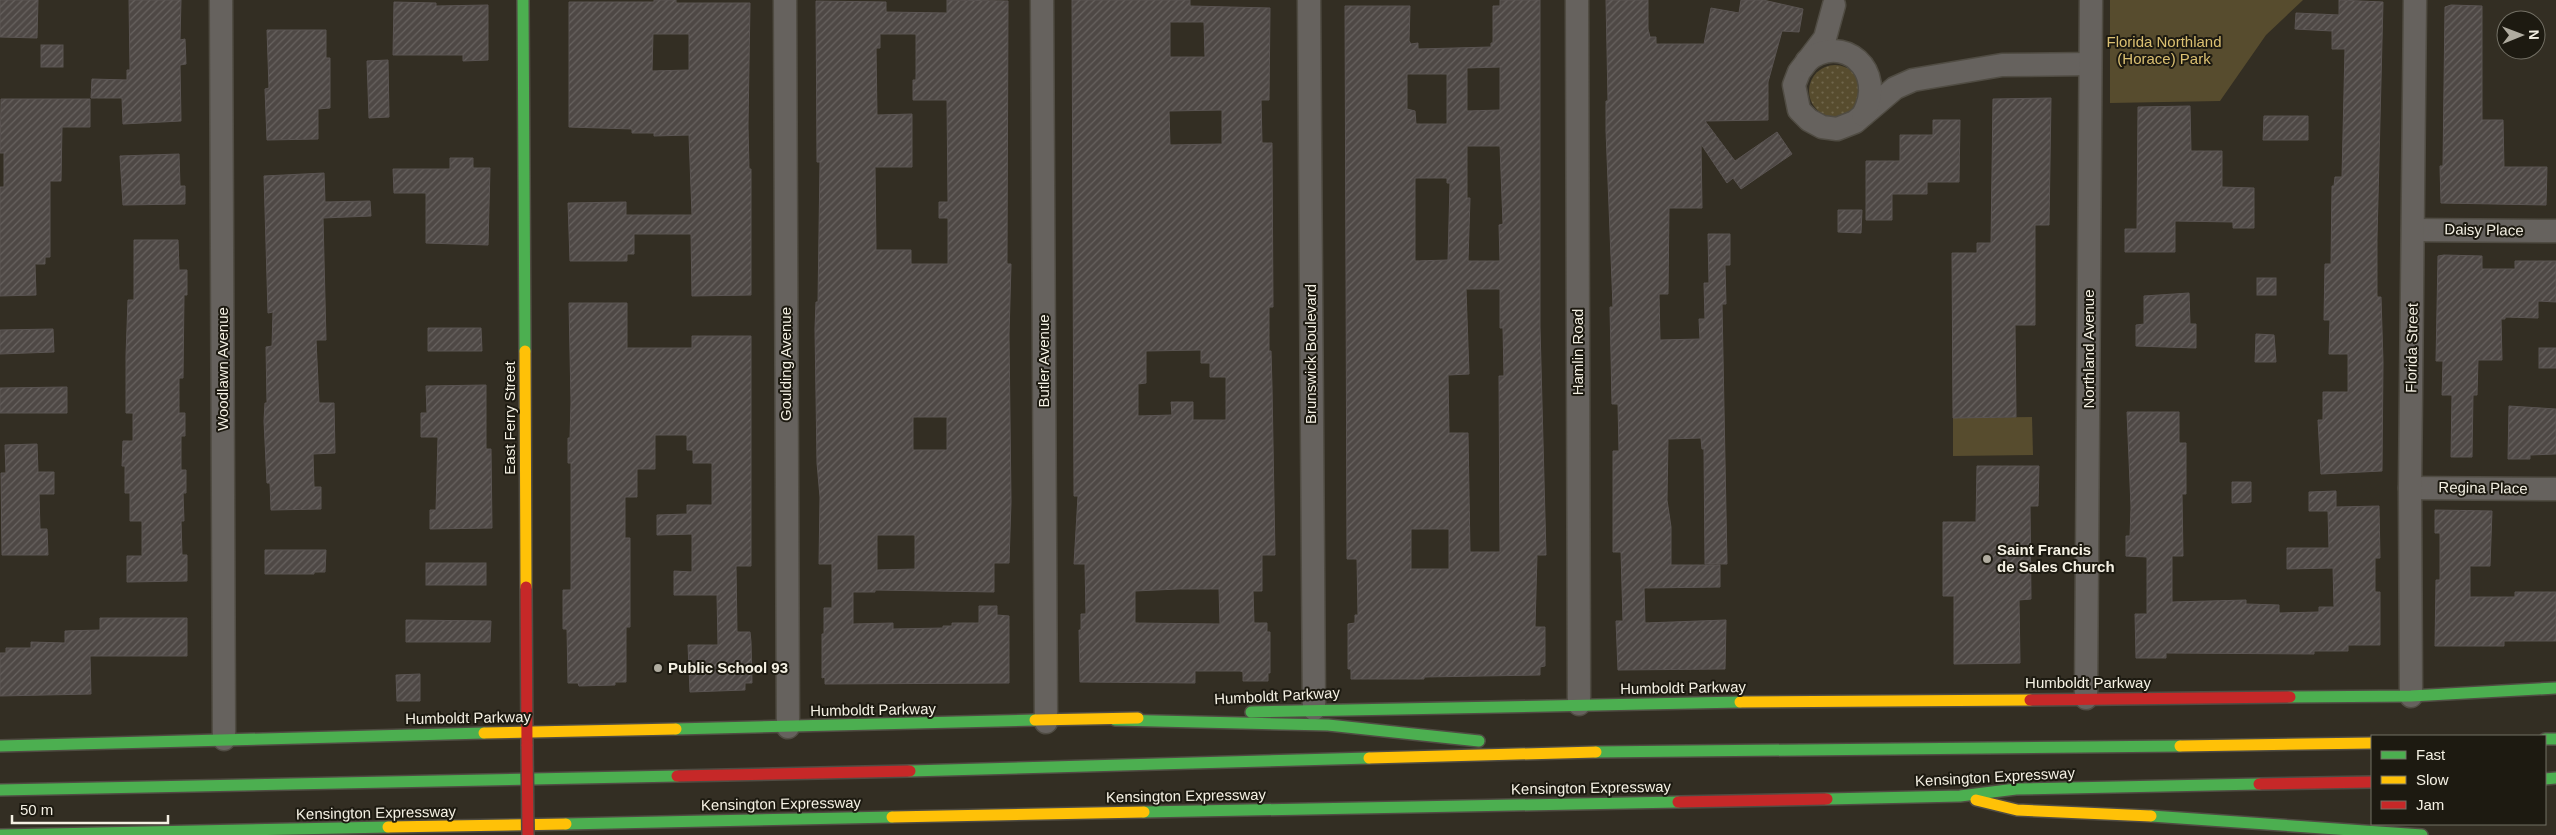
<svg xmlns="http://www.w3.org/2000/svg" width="2556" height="835" font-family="Arial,sans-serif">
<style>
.grass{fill:url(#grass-dots)}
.park{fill:#574c2e}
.building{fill:url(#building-hatch);stroke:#5a5452;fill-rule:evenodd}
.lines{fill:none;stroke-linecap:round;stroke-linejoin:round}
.street-casing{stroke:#504c43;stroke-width:25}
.fast-casing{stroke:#504c43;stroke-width:14}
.slow-casing{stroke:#504c43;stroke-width:14}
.jam-casing{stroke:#504c43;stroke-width:14}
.street{stroke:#66625e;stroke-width:22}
.fast{stroke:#4caf50;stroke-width:11}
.slow{stroke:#ffc107;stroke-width:11}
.jam{stroke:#c62828;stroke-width:11}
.jam-bridge-casing{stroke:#504c43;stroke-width:14;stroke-linecap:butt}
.jam-bridge{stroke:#c62828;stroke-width:11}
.poi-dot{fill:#b0aca0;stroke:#1d1a11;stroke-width:2}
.labels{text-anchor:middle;stroke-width:4;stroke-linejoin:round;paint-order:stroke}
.park-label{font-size:15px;fill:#dbc072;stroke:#1d1a11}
.street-label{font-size:15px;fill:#f4f0e3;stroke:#1d1a11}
.poi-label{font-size:15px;font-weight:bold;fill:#f4f0e3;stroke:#1d1a11;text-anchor:start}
</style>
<defs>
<pattern id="grass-dots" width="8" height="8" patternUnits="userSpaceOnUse" patternTransform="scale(1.25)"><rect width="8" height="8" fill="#574c2e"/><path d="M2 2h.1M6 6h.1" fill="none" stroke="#70664c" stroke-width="1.8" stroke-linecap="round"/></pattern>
<pattern id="building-hatch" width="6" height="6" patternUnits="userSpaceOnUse" patternTransform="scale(1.25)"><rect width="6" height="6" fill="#4e4845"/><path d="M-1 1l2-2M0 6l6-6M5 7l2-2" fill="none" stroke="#686360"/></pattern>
</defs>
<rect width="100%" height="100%" fill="#332e23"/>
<!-- grass -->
<circle class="grass" cx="1835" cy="91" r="26"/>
<!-- park -->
<g class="park">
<polygon points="2110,0 2303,0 2266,35 2220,101 2110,103"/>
<polygon points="2032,417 2033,455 1953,456 1953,418"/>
</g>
<!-- building -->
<g class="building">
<polygon points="0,0 38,0 37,38 0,37"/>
<polygon points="129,0 181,0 180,40 185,39 186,64 180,65 181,121 123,124 122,98 91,98 92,79 127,80 127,70 130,70"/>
<path d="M654 0H676V3H750L748 126 749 169H751V295L692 296 691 234H634V254H627V261H570L568 203 626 202V215H692L689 135 654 136V133H632V129L569 127V2H654ZM653 34H689V70L652 71Z"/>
<path d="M947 0 1008 1 1007 264H1011L1009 335 1011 502 1009 563H994V592L875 590V592H853V624L893 623V629L943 628V626H952V623H979V606H997V615L1009 616V683L825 684V677L822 678V634H824V608H832V564H819L820 497 817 463 815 329 816 302H818L820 162H817L816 1 886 2V12L947 13ZM880 34H916V80H913V100H947L948 202H939V218H948V264H911V250H876L875 167H912V114L877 115 876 48H880ZM913 417H947V450H913ZM877 535H915V569L877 570Z"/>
<path d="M1072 0H1190V6L1270 8 1269 100H1261L1262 143H1272L1273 307H1269V351H1271L1272 387 1275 555H1262V591H1253L1254 623H1267V632H1270V673H1268V681H1243V672L1240 671H1195V683L1080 682 1079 630H1081V614H1086L1085 564H1074L1078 496H1074ZM1170 22H1204L1205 57H1170ZM1222 110V144L1170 145 1169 111ZM1201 350V363H1210V377H1226V420H1193V402H1171L1172 415 1138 416V384L1146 383V351ZM1178 589H1219L1220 624 1135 623V591Z"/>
<path d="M1500 0H1540V327L1546 555H1537L1535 627H1545V666L1540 667V675L1424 677V679H1351V669H1348V624L1355 623V615H1358L1357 559H1347L1345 6H1410L1409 41 1411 44 1418 43V49L1491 47V43H1493V6H1500ZM1500 67V110L1467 111V68ZM1407 74H1447V124H1416L1415 111 1407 109ZM1467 146H1500L1503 224 1499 225 1500 261H1468L1470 198H1467ZM1415 178H1447V183H1450L1448 260 1415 261ZM1466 289H1500V328H1503L1504 376H1499L1500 552H1470L1468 433H1449L1448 375 1469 374ZM1411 529H1449V569H1411Z"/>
<polygon points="1606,0 1648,0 1648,29 1650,37 1656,37 1656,44 1704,44 1711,8 1739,13 1741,0 1763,0 1803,9 1799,32 1782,31 1768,82 1768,120 1705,121 1735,161 1777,132 1792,154 1741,189 1733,178 1727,183 1701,144 1702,208 1669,208 1668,294 1659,294 1660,340 1700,339 1699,319 1705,319 1704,283 1709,283 1708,234 1730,234 1730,265 1725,265 1726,304 1722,304 1727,564 1705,564 1704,449 1702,449 1701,438 1668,439 1667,500 1671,527 1671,565 1720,565 1720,587 1644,588 1645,623 1726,620 1725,669 1618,670 1616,621 1623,621 1622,587 1621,552 1613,552 1613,451 1619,451 1618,404 1612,404 1610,307 1613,307 1606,131 1606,101 1608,101"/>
<polygon points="2339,0 2383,2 2377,238 2377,297 2381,297 2383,362 2382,471 2321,474 2318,420 2323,420 2323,392 2348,392 2348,354 2329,354 2330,320 2324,320 2325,264 2331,264 2332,186 2334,186 2335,177 2342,177 2345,49 2332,49 2332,31 2295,29 2296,13 2339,15"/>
<polygon points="394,2 436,3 436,6 488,5 488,60 463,61 463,55 393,55"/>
<polygon points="2451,5 2482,6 2482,120 2503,120 2504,167 2547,167 2546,205 2441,203 2440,166 2443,166 2445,7"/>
<polygon points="267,30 326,30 326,58 330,58 330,108 318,109 318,139 267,140 265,89 269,88"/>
<rect x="41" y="45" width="22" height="22"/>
<polygon points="388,60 389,117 369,118 367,61"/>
<polygon points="2051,98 2049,225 2035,225 2035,325 2015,325 2016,417 1953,418 1952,253 1977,253 1977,243 1991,243 1993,99"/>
<polygon points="1,99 90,99 90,127 62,127 61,181 50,181 50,257 45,257 45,264 35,264 36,295 0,296 0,187 4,187 4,153 0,153"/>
<polygon points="2190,106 2191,151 2222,151 2222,187 2254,188 2254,228 2233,228 2233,222 2175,221 2175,252 2125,252 2125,229 2137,229 2138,107"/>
<polygon points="2264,116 2308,116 2308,140 2263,140"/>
<polygon points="1933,120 1960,120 1959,182 1927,182 1927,194 1892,194 1892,220 1866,220 1866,161 1900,161 1900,135 1933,135"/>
<polygon points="179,154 180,186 185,186 185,204 123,205 120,156"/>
<polygon points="450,158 473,158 473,168 490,168 488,245 426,243 426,193 394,193 393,169 450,169"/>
<polygon points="324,173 325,202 370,201 371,216 323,218 326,340 316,340 319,403 334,403 335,453 313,454 314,487 321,487 321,509 271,510 270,483 267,483 264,421 265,403 267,403 266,347 272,346 273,312 268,313 264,176"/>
<polygon points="1838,210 1862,210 1861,233 1838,232"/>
<polygon points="134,240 178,240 179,270 187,270 187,295 184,295 183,378 179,378 179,413 185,413 185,436 181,436 181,470 186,470 186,493 183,493 184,521 181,521 182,555 187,555 187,581 127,582 127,556 142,556 142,521 130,521 130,493 125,493 125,466 122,466 123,441 133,441 133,413 126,413 126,355 128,300 134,300"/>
<polygon points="2444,255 2482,256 2482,269 2515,269 2515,261 2556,261 2556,302 2538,301 2538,318 2505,317 2505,319 2501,319 2502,360 2478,360 2477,395 2473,395 2472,457 2451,457 2452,395 2442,395 2443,361 2436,361 2438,256"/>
<rect x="2257" y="278" width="19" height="17"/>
<polygon points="2189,293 2190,324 2196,324 2196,348 2136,346 2136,325 2144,324 2144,296"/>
<polygon points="569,303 627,303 627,348 692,348 692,336 751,336 751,566 736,566 737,632 750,632 751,642 752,683 745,683 745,690 690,692 688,645 718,645 717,595 674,595 674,571 692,572 692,534 657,535 657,515 687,514 687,505 712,505 712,463 693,463 693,450 687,450 687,435 655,435 655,469 637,469 637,497 625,497 625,538 630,538 630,627 626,627 626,682 615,682 615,685 579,686 578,683 568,683 567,629 563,629 563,590 571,590 571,463 568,463 568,438 570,438 571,402"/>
<polygon points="428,328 481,328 482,351 428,351"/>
<polygon points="53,329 54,352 0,354 0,330"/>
<polygon points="2256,334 2274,335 2276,362 2255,362"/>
<rect x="2539" y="348" width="17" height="20"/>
<polygon points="486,385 486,449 491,449 492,528 430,529 430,510 436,510 438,437 421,437 421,413 427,413 426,386"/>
<polygon points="67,387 67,413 0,413 0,388"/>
<polygon points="2509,406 2556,409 2556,454 2530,455 2530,459 2508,459"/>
<polygon points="2127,412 2179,412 2179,443 2186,443 2186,494 2182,494 2183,556 2172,556 2172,602 2246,600 2246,604 2279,605 2279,613 2319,612 2319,607 2334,607 2333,568 2287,569 2287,548 2329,548 2328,511 2309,511 2309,492 2336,491 2336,507 2379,506 2380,558 2375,558 2375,592 2380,592 2380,645 2348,645 2348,651 2314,651 2314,654 2166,653 2166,658 2136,658 2135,614 2147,614 2147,557 2126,556 2126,536 2130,536 2131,507"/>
<polygon points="37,444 38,472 54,472 54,494 39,494 40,529 47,529 48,555 2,555 1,473 6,473 5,445"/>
<polygon points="1977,466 2039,466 2038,506 2030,506 2031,599 2019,600 2020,663 1954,664 1954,596 1943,596 1943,522 1976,522"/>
<polygon points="2232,482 2251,482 2251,502 2232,503"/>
<polygon points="2435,510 2492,511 2490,566 2470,566 2470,597 2515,597 2515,592 2556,592 2556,641 2504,641 2504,646 2435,646 2436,580 2440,580 2440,533 2435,533"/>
<polygon points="265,550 326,550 325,572 314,572 314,574 265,574"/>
<rect x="426" y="563" width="60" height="22"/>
<polygon points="100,618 187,618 187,656 90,656 91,694 0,696 0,653 6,653 6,648 31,648 31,642 65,643 65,631 100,630"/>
<polygon points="406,620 491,621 490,642 406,642"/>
<polygon points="420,674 420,701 397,701 396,675"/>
</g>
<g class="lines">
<defs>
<g id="street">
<polyline points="221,0 224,739"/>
<polyline points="785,0 788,727"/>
<polyline points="1042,0 1046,722"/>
<polyline points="1309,0 1314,709"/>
<polyline points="1577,0 1579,704"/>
<polyline points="1834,5 1825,38 1799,72 1794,85 1799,110 1809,120 1822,127 1837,129 1855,122 1895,88 1913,80 2002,65 2090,64"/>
<path d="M1807 61C1842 32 1888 70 1863 115"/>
<polyline points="2413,230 2556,231"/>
<polyline points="2410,488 2556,489"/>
<polyline points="2411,696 2410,488 2415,0"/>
<polyline points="2086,698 2091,0"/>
</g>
<g id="fast">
<polyline points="523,0 525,351"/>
<polyline points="2290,697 2411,696 2556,688"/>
<polyline points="1251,712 1740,702"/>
<polyline points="1115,720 1328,725 1479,741"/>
<polyline points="676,729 1035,720"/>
<polyline points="2545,739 2556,739"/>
<polyline points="0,746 484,733"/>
<polyline points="1596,752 2180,746"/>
<polyline points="910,771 1369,758"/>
<polyline points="2545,779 2556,778"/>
<polyline points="0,790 677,776"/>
<polyline points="1827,799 1960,796 2016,789 2259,784"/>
<polyline points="1144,812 1678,802"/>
<polyline points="2151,816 2422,835"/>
<polyline points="566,824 892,817"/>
<polyline points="0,835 388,827"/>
</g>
<g id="slow">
<polyline points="525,351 526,587"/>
<polyline points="1740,702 2030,700"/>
<polyline points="1035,720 1138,718"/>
<polyline points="484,733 676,729"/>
<polyline points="2180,746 2372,743"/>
<polyline points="1369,758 1596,752"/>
<polyline points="1976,800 2017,810 2151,816"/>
<polyline points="892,817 1144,812"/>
<polyline points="388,827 566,824"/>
</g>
<g id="jam">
<polyline points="526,587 527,746"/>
<polyline points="2030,700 2290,697"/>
<polyline points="677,776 910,771"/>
<polyline points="2259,784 2372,782"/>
<polyline points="1678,802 1827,799"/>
</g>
</defs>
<!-- street casing -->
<use href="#street" class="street-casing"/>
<!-- fast casing -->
<use href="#fast" class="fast-casing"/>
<!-- slow casing -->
<use href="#slow" class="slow-casing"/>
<!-- jam casing -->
<use href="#jam" class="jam-casing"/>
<!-- street -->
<use href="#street" class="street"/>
<!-- fast -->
<use href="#fast" class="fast"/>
<!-- slow -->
<use href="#slow" class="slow"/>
<!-- jam -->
<use href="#jam" class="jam"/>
<defs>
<polyline id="jam-bridge" points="527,746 528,835"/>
</defs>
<!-- jam-bridge casing -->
<use href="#jam-bridge" class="jam-bridge-casing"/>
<!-- jam-bridge -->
<use href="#jam-bridge" class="jam-bridge"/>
</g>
<!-- markers -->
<g class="poi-dot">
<circle cx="1987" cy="559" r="5"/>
<circle cx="658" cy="668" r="5"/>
</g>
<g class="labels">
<!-- park labels -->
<g class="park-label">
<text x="2164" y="47">Florida Northland<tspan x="2164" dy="17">(Horace) Park</tspan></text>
</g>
<!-- street labels -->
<g class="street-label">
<text transform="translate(2484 230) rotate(1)" y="5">Daisy Place</text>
<text transform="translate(2412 348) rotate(-89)" y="5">Florida Street</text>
<text transform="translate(2089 349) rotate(-90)" y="5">Northland Avenue</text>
<text transform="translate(1578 352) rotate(-90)" y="5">Hamlin Road</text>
<text transform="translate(1311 354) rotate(-90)" y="5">Brunswick Boulevard</text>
<text transform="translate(1044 361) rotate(-90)" y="5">Butler Avenue</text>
<text transform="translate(786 364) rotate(-90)" y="5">Goulding Avenue</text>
<text transform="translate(223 369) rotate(-90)" y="5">Woodlawn Avenue</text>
<text transform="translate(510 418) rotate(-90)" y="5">East Ferry Street</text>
<text transform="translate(2483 488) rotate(1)" y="5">Regina Place</text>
<text x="2088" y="688">Humboldt Parkway</text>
<text transform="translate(1683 688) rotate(-1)" y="5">Humboldt Parkway</text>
<text transform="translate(1277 696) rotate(-3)" y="5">Humboldt Parkway</text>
<text transform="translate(873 710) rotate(-1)" y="5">Humboldt Parkway</text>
<text transform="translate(468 718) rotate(-1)" y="5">Humboldt Parkway</text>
<text transform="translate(1995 777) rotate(-3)" y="5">Kensington Expressway</text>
<text transform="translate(1591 788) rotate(-1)" y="5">Kensington Expressway</text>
<text transform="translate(1186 796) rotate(-1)" y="5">Kensington Expressway</text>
<text transform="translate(781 804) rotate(-1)" y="5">Kensington Expressway</text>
<text transform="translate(376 813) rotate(-1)" y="5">Kensington Expressway</text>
</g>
<!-- poi labels -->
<g class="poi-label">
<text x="1997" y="555">Saint Francis<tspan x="1997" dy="17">de Sales Church</tspan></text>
<text x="668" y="673">Public School 93</text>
</g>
</g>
<!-- legend -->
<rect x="2371" y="735" width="175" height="90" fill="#1d1a11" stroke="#737065"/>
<rect x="2381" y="751" width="25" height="8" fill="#4caf50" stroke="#737065"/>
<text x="2416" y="760" font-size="15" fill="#f4f0e3">Fast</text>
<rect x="2381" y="776" width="25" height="8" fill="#ffc107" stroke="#737065"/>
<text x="2416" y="785" font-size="15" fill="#f4f0e3">Slow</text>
<rect x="2381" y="801" width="25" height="8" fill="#c62828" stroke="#737065"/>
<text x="2416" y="810" font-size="15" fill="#f4f0e3">Jam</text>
<!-- north arrow -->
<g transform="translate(2521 35) rotate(89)"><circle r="24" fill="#1d1a11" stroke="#737065"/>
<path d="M0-4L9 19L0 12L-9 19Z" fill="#b0aca0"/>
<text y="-8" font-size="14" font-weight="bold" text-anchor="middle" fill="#f4f0e3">N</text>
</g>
<!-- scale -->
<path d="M12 815v8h156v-8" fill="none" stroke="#f4f0e3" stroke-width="2.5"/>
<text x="20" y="815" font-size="15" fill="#f4f0e3" stroke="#1d1a11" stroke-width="4" paint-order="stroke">50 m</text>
</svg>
